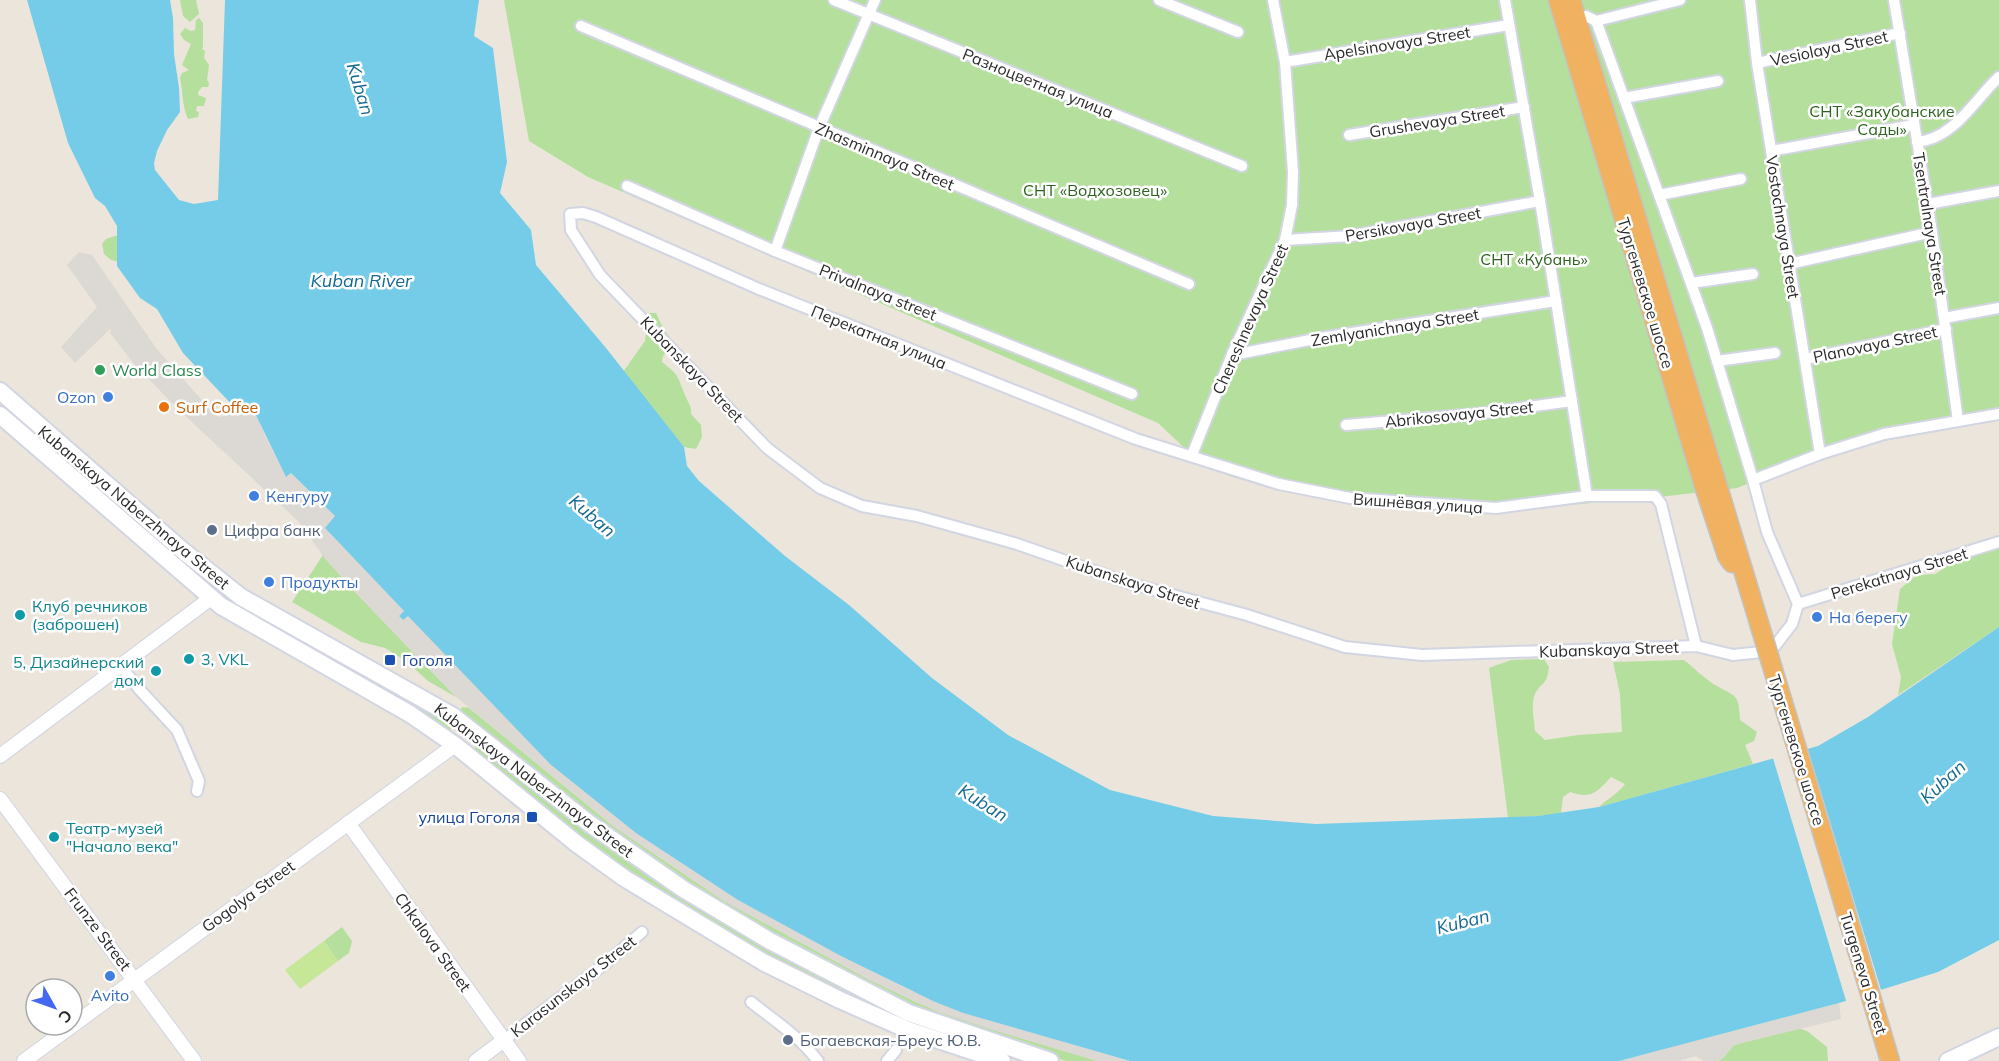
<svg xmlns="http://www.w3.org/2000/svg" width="1999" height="1061" font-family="Mulish,sans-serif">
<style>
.green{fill:#b4df9c}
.pitch{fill:#c6e698}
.plaza{fill:#dcd8d3}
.water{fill:#75cce8}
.pier{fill:#ebe5dc}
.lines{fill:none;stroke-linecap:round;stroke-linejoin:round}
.minor-casing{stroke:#d2d5e2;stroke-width:14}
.tertiary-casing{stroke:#d2d5e2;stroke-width:16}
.secondary-casing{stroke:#d2d5e2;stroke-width:20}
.trunk-casing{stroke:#c3c3c3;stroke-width:21}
.minor{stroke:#fff;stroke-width:10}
.tertiary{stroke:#fff;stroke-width:14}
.secondary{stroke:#fff;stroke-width:16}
.trunk{stroke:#f0b260;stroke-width:18}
.trunk-bridge-casing{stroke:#c3c3c3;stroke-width:21;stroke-linecap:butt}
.trunk-bridge{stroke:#f0b260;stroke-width:18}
.leisure-dot{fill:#2e9e5b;stroke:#fff;stroke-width:2}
.shop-dot{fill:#3f7fe0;stroke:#fff;stroke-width:2}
.food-dot{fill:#e8710a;stroke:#fff;stroke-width:2}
.service-dot{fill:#5c6f8a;stroke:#fff;stroke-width:2}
.culture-dot{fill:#0f9aa8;stroke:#fff;stroke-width:2}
.transit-dot{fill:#1a4fb4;stroke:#fff;stroke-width:2}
.labels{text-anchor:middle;stroke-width:5;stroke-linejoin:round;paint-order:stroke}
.street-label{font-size:16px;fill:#2a2a2a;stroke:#fff}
.park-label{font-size:16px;fill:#2d631e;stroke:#fff}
.leisure-label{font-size:16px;fill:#27864d;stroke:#fff;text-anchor:start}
.shop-label{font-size:16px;fill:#366cbe;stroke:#fff;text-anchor:start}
.food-label{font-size:16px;fill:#c56008;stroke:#fff;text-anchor:start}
.service-label{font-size:16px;fill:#4e5e75;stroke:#fff;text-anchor:start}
.culture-label{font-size:16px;fill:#0d838f;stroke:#fff;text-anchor:start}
.transit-label{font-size:16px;fill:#164399;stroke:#fff;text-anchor:start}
.water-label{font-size:18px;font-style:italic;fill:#146a93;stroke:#fff}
</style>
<rect width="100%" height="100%" fill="#ebe5dc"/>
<!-- green -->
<g class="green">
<polygon points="180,0 196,0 199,14 190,22 183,16"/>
<polygon points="504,0 1999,0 1999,416 1885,437 1820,454 1737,488 1659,497 1500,511 1346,501 1291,493 1229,476 1192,455 1158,423 588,177 529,141"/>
<path d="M199 18 203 23V46L202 49 205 51 204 58 209 65 207 80 209 83 208 87H202L198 92V95L206 98 204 106H197L196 111 199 112 198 117 188 119C182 106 183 91 180 78L182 73 189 70 182 65 191 44 184 40 180 34 185 28 191 31 195 30 196 20Z"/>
<polygon points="118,235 120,262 111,260 104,254 102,244 106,239"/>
<path d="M649 313H656L663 328 674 343 663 356 662 362C680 376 677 376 685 395 688 403 692 406 691 414L701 425 702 437 696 449 684 447 623 372 645 341Z"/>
<polygon points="15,419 18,420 87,480 107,492 214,583 451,720 453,726 450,730 446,730 229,603"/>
<polygon points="1999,548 1999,627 1898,695 1901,677 1892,644 1900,589 1917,575 1935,574 1953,563"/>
<polygon points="323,555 355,592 456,697 428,681 406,661 385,648 361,642 292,602"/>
<path d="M1544 659 1549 667C1546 686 1545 679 1536 692 1530 702 1534 719 1535 731L1545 740 1578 735 1622 732 1620 694 1613 662 1684 660C1694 668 1704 678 1715 685 1735 697 1739 692 1740 720L1757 732 1754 741 1745 745 1753 764 1599 807C1608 798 1618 794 1625 784L1611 777C1596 793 1592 799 1570 792L1563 797 1561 813 1538 816 1508 818 1489 668 1511 660Z"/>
<polygon points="462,707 469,708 613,826 724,901 870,980 939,1012 1097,1061 1066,1061 916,1009 719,906 596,822 460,712"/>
<polygon points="479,743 755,938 1036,1061 1019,1061 904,1022 800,975 603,857 476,753 474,749"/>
<polygon points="342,927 352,941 349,953 338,961 324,941"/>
<polygon points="1798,1028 1807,1031 1827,1047 1828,1061 1718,1061 1722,1059 1734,1045"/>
</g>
<!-- pitch -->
<polygon class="pitch" points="324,941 338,961 300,989 285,970"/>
<!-- plaza -->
<g class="plaza">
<polygon points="79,252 92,255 156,348 214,414 218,417 228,415 251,404 266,438 286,477 291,473 336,516 325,528 404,611 399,616 402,620 408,615 550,764 738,900 905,988 963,1013 1129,1061 1097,1061 996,1031 939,1012 915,1002 870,980 724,901 613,826 456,697 355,592 326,560 298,521 180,411 135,365 110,333 111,328 75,363 61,347 97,307 67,265"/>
<polygon points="1839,1003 1841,1019 1734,1045 1722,1059 1718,1061 1704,1061 1696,1056 1679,1061 1619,1061"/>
</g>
<!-- water -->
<polygon class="water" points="27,0 170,0 173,18 174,54 179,88 180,112 167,130 157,151 154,163 155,170 179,200 194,204 218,200 225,0 479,0 474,36 493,48 507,162 500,193 531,230 536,265 606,348 684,447 687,466 699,481 785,556 849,605 932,678 1008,735 1110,790 1213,816 1316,824 1538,816 1599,807 1818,746 1868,717 1999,627 1999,940 1938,972 1839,1003 1619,1061 1130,1061 963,1013 933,1001 841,956 738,900 636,833 550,764 408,616 403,620 399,616 404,611 325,528 335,516 291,473 286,477 251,405 237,410 183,353 157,309 140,298 117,266 117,226 105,206 95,198 68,143"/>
<!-- pier -->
<polygon class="pier" points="1807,746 1882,993 1847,1004 1772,755"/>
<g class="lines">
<defs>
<g id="minor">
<polyline points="834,0 1242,166"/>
<polyline points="1159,0 1238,32"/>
<polyline points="1505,0 1540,201 1587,496"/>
<polyline points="1750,0 1757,63 1820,454"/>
<polyline points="1894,0 1932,232 1958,421"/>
<polyline points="1578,18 1586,16 1596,21 1598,26 1707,328 1753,480 1767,532 1798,604"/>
<polyline points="1596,21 1680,0"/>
<polyline points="581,26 1189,284"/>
<polyline points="1285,62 1509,25"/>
<polyline points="1757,63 1900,33"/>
<polyline points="1624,98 1718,81"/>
<polyline points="1349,135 1524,107"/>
<path d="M1917 142C1955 138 1974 100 1999 77"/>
<polyline points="1771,151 1913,125"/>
<polyline points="627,186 775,251 1132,394"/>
<polyline points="1659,195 1741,179"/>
<polyline points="1928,204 1999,191"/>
<polyline points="1285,240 1351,236 1540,201"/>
<polyline points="775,251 819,128 875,0"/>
<polyline points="1789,264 1932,232"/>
<polyline points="1691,283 1753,274"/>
<polyline points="1944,318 1999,308"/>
<polyline points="1233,352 1243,353 1320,338 1556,301"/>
<polyline points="1805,359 1946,329"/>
<polyline points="1717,361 1775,353"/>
<polyline points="1346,425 1476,414 1572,401"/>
<polyline points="1192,455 1233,352 1285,240 1292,205 1293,172 1285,62 1273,0"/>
<polyline points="1753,480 1820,454 1884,434 1999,414"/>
<polyline points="1798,604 1999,542"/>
<polyline points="1696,646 1661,504 1655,496 1587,496 1496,508 1350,498 1279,484 1136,439 759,289 596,217 583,213 570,214 571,230 600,275 767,448 820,488 862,506 917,516 1017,544 1132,584 1247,615 1345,647 1422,655 1696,646 1733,655 1771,651 1792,624 1798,604"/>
<polyline points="121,666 139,689 177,730 199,781 197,791"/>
<path d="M751 1002C775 1021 800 1037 818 1061"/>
<polyline points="504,1040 605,964 642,932"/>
<polyline points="887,1061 896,1050"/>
</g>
<g id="tertiary">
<polyline points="0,756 211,598"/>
<polyline points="0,799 194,1061"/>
<polyline points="348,823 519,1061"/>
<polyline points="24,1061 455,745"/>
<polyline points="476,1061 504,1040"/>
</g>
<g id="secondary">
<polyline points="0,391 182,550 241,597 453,716 590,824 683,889 770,941 909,1013 1050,1061"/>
<polyline points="0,415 221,606 410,714 455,745 577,844 624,878 763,962 840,1000 908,1030 1002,1061"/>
<polyline points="1948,1061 1999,1037"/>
</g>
<g id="trunk">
<polyline points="1558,0 1703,483 1727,556 1732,563"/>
<polyline points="1571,0 1750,593"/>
<polyline points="1838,885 1890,1061"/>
</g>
</defs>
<!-- minor casing -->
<use href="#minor" class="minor-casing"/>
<!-- tertiary casing -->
<use href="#tertiary" class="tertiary-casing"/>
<!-- secondary casing -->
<use href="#secondary" class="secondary-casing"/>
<!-- trunk casing -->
<use href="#trunk" class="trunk-casing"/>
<!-- minor -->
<use href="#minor" class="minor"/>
<!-- tertiary -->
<use href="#tertiary" class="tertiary"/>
<!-- secondary -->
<use href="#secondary" class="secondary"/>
<!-- trunk -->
<use href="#trunk" class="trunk"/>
<defs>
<polyline id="trunk-bridge" points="1750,593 1838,885"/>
</defs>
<!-- trunk-bridge casing -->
<use href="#trunk-bridge" class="trunk-bridge-casing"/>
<!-- trunk-bridge -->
<use href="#trunk-bridge" class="trunk-bridge"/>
</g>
<!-- markers -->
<circle class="leisure-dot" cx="100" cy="370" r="6"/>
<g class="shop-dot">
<circle cx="108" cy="397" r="6"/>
<circle cx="254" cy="496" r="6"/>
<circle cx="269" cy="582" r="6"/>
<circle cx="1817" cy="617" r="6"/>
<circle cx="110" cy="976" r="6"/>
</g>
<circle class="food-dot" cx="164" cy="407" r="6"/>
<g class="service-dot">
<circle cx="212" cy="530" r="6"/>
<circle cx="788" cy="1040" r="6"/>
</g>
<g class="culture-dot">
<circle cx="20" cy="615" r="6"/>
<circle cx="189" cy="659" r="6"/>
<circle cx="156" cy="671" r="6"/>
<circle cx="54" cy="837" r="6"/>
</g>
<g class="transit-dot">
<rect x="384" y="654" width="12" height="12" rx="3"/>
<rect x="526" y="811" width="12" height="12" rx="3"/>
</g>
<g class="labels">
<!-- street labels -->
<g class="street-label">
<text transform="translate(1397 43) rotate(-9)" y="6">Apelsinovaya Street</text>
<text transform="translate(1829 48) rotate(-12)" y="6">Vesiolaya Street</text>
<text transform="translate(1038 83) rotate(22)" y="6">Разноцветная улица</text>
<text transform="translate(1437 121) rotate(-9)" y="6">Grushevaya Street</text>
<text transform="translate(885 156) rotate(23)" y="6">Zhasminnaya Street</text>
<text transform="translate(1413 224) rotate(-10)" y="6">Persikovaya Street</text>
<text transform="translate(1930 224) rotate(81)" y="6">Tsentralnaya Street</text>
<text transform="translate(1783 227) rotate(81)" y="6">Vostochnaya Street</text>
<text transform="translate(878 292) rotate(22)" y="6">Privalnaya street</text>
<text transform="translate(1646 293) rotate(73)" y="6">Тургеневское шоссе</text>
<text transform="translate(1250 319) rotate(-66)" y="6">Chereshnevaya Street</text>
<text transform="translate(1395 327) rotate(-9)" y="6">Zemlyanichnaya Street</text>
<text transform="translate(879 337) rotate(22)" y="6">Перекатная улица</text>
<text transform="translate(1875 344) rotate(-12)" y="6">Planovaya Street</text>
<text transform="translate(692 369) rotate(46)" y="6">Kubanskaya Street</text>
<text transform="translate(1459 414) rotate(-6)" y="6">Abrikosovaya Street</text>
<text transform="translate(1418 503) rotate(4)" y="6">Вишнёвая улица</text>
<text transform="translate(134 507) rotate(40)" y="6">Kubanskaya Naberzhnaya Street</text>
<text transform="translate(1899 573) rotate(-17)" y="6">Perekatnaya Street</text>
<text transform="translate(1133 582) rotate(18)" y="6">Kubanskaya Street</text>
<text transform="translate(1609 649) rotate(-2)" y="6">Kubanskaya Street</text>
<text transform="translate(1797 750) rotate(73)" y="6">Тургеневское шоссе</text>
<text transform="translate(534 780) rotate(37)" y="6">Kubanskaya Naberzhnaya Street</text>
<text transform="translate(248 896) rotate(-36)" y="6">Gogolya Street</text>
<text transform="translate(98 929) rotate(53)" y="6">Frunze Street</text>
<text transform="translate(433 942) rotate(54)" y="6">Chkalova Street</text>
<text transform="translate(1864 973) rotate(73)" y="6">Turgeneva Street</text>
<text transform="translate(573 986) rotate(-38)" y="6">Karasunskaya Street</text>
</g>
<!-- park labels -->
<g class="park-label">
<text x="1882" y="117">СНТ «Закубанские<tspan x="1882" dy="18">Сады»</tspan></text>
<text x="1095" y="196">СНТ «Водхозовец»</text>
<text x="1534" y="265">СНТ «Кубань»</text>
</g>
<!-- leisure labels -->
<g class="leisure-label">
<text x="112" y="376">World Class</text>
</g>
<!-- shop labels -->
<g class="shop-label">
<text x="96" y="403" text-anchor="end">Ozon</text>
<text x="266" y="502">Кенгуру</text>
<text x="281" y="588">Продукты</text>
<text x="1829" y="623">На берегу</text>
<text x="110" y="1001" text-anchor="middle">Avito</text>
</g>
<!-- food labels -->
<g class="food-label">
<text x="176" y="413">Surf Coffee</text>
</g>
<!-- service labels -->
<g class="service-label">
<text x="224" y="536">Цифра банк</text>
<text x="800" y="1046">Богаевская-Бреус Ю.В.</text>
</g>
<!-- culture labels -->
<g class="culture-label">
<text x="32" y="612">Клуб речников<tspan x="32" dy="18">(заброшен)</tspan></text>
<text x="201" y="665">3, VKL</text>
<text x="144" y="668" text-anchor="end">5, Дизайнерский<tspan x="144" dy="18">дом</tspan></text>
<text x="66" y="834">Театр-музей<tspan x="66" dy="18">"Начало века"</tspan></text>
</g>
<!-- transit labels -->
<g class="transit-label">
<text x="402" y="666">Гоголя</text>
<text x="520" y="823" text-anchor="end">улица Гоголя</text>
</g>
<!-- water labels -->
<g class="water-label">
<text transform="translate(360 89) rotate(73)" y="6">Kuban</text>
<text x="361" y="287">Kuban River</text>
<text transform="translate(592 516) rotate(41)" y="6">Kuban</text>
<text transform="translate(1943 782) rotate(-42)" y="6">Kuban</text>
<text transform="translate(983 803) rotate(32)" y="6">Kuban</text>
<text transform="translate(1463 922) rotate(-14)" y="6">Kuban</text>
</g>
</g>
<!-- north arrow -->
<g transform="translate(54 1007) rotate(130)"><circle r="28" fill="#ffffff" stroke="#aaaaaa" stroke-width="1.5"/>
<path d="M0-4.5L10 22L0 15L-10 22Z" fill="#4468f0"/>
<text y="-9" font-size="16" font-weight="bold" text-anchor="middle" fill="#2a2a2a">С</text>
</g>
</svg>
